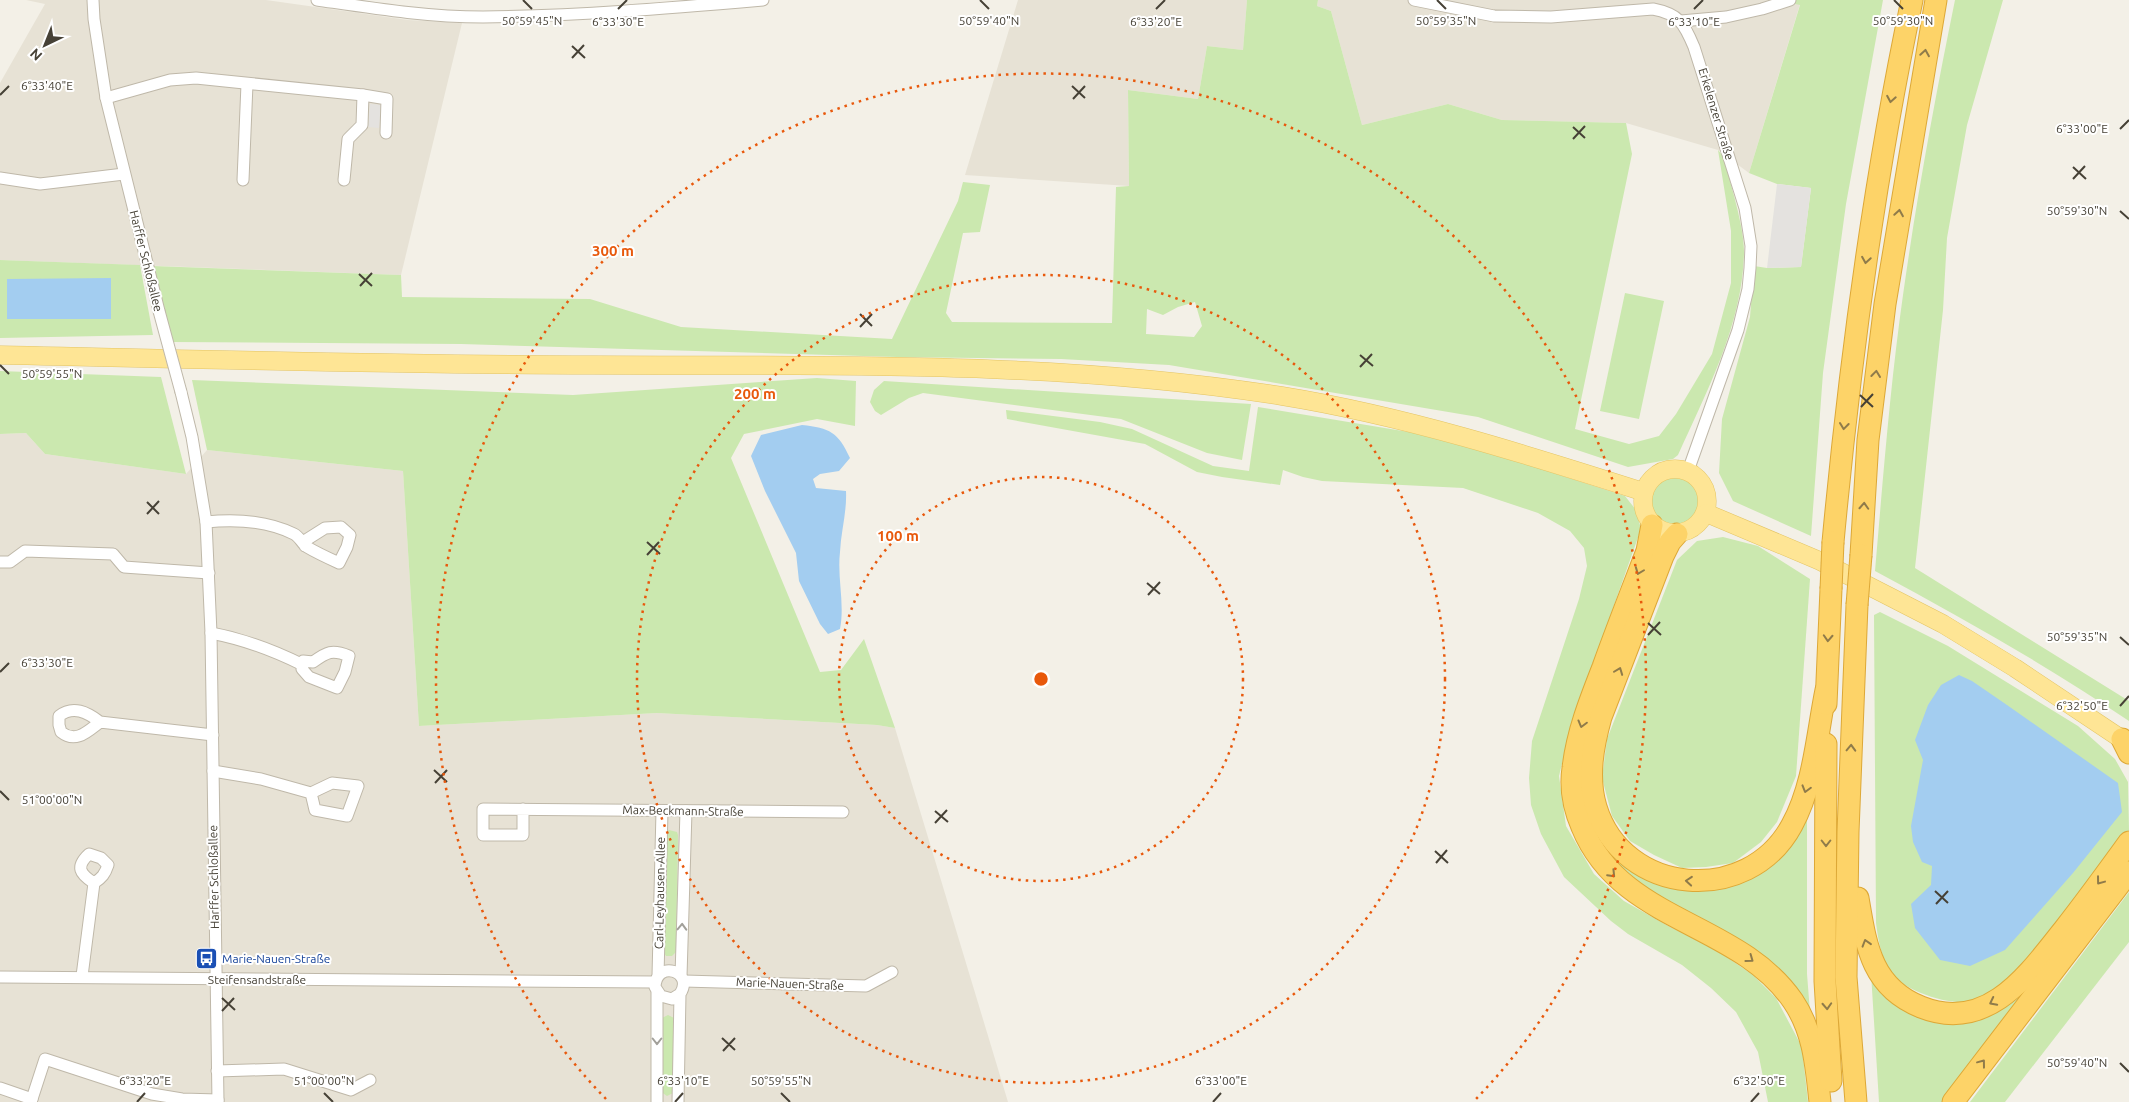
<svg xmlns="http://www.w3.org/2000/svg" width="2129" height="1102" font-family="Ubuntu,sans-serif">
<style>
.residential{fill:#e7e2d5}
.green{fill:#cbe8af;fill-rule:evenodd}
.parking{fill:#e4e2df}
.water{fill:#a3cdf0}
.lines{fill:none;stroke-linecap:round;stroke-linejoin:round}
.street-casing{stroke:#bfb8a9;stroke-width:13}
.primary-casing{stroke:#e3c464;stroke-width:19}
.highway-casing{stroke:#dda837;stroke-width:23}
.street{stroke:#fff;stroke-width:11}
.primary{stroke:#fee595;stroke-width:18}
.highway{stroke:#fdd368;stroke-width:21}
.street-bridge-casing{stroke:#bfb8a9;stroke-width:13;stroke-linecap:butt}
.highway-bridge-casing{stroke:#dda837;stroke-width:23;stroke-linecap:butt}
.street-bridge{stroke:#fff;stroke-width:11}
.highway-bridge{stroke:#fdd368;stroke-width:21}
.oneway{stroke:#8f7b4a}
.oneway2{stroke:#a2a09a}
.ticks{fill:none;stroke:#464136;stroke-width:2}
.ring{fill:none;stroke:#e8590c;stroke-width:2.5;stroke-dasharray:2.5 5}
.labels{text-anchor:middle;stroke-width:4;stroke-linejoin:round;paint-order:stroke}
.street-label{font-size:12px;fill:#464136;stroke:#fff}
.transit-label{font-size:12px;fill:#164399;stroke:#fff;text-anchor:start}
.ticks-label{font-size:12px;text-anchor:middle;fill:#464136;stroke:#fff;stroke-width:4;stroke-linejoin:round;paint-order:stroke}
.centre{fill:#e8590c;stroke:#fff;stroke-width:2.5}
.ring-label{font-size:15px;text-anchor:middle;font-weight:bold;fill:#e8590c;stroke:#fff;stroke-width:4;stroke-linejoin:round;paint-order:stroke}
</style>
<rect width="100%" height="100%" fill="#f3f0e7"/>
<!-- residential -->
<g class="residential">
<polygon points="26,0 266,0 408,20 462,23 401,275 0,260 0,83 45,4"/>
<polygon points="1018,0 1247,0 1243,50 1207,46 1198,99 1128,90 1129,186 965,175"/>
<polygon points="1318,0 1776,0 1800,4 1749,173 1718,150 1626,123 1502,120 1448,104 1362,125 1331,11 1317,6"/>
<polygon points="26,433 45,454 186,474 207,450 403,471 419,726 657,713 877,725 895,728 1008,1102 0,1102 0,434"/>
</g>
<!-- green -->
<g class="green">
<path d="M1247 0H1318L1317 6 1331 11 1362 125 1448 104 1502 120 1626 123 1632 154 1575 429 1629 444 1659 436 1676 414 1712 354 1731 283V231L1718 150 1724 157C1730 184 1745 228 1744 254 1742 325 1707 391 1678 455L1673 459 1628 467 1478 417 1169 365 1061 359 897 357 461 344 172 342 153 266 401 275 402 297 590 299 681 327 892 339 958 201 963 182 990 185 980 232 963 233 946 313 952 322 1112 323 1116 187 1129 186 1128 90 1198 99 1207 46 1243 50ZM1195 302 1202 326 1194 337 1146 334 1147 309 1163 315 1178 307Z"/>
<polygon points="1776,0 1883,0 1846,204 1823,373 1811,536 1733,501 1719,473 1722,419 1750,317 1754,266 1767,268 1801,267 1811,188 1777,184 1749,173 1800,5"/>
<path d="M1955 0H2003L1967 125 1947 238 1943 310 1915 568 2129 701V721C2048 666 1962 618 1875 571 1883 479 1890 387 1903 295 1917 196 1935 98 1955 0Z"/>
<polygon points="0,260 140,265 153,335 0,338"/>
<polygon points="1625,293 1664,301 1639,419 1600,411"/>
<polygon points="0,371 161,377 186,474 45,454 26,433 0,434"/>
<polygon points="817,378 856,381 855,426 817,419 744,434 731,458 820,672 841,670 864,639 895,728 877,725 657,713 419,726 403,471 207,450 192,380 573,395"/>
<polygon points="884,381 1251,404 1242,460 1207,453 1121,419 923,393 909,398 881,415 875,411 870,402 874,390"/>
<polygon points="1258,407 1445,438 1625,496 1636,510 1641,529 1571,727 1559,776 1566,826 1594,874 1624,901 1670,927 1715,949 1753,975 1776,998 1802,1047 1808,1102 1768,1102 1758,1052 1736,1012 1711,988 1682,965 1628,934 1611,921 1564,877 1541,834 1531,805 1529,778 1532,741 1579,599 1587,566 1584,548 1570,531 1538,513 1463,488 1322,481 1303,477 1283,470 1280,485 1222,477 1197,472 1145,444 1007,419 1006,410 1100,422 1132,429 1213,466 1249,471"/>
<circle cx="1675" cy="500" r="29"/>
<polygon points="1723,537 1758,546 1810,579 1796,776 1777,822 1761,842 1733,863 1706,867 1682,868 1654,855 1630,841 1612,816 1602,778 1607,739 1677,560 1697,541"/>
<path d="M1880 612 1948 646 2078 726 2115 759 2128 782 2129 830 2022 965C2008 978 1992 995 1973 1001 1951 1007 1901 990 1889 971 1881 956 1878 939 1876 923L1874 615Z"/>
<polygon points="1582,808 1594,813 1668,886 1698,891 1721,889 1807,819 1807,974 1810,1012 1633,882 1594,838"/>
<polygon points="669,830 677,832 678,835 676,952 672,956 666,956 663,951 665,833"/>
<polygon points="2129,892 2129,942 2005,1102 1970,1102"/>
<polygon points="2047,962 1947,1102 1879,1102 1871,973 1956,1021"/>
<polygon points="668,1015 676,1019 675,1092 667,1096 660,1091 662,1018"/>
</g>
<!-- parking -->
<g class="parking">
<polygon points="370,104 381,105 379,128 368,127"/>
<polygon points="1777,184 1811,188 1801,267 1767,268"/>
</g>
<!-- water -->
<g class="water">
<polygon points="111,278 111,319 7,319 7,279"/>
<path d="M802 425C830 428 838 432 850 458L839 471 820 474 813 479 816 488 846 491C847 512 841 531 840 552 837 578 845 603 840 629L828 634 820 624 799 581 796 553 765 491 751 456 761 435Z"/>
<polygon points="1959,675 1972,681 2007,705 2118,783 2122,812 2073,873 2005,950 1970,966 1940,960 1915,928 1911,904 1931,885 1932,866 1922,862 1913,842 1911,826 1923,760 1915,740 1928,705 1941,685"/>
</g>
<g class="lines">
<defs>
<g id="street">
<polyline points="93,0 94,19 106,98 159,311"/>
<path d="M317 0C372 8 427 17 483 17 576 16 670 8 763 0"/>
<path d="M1414 0 1494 16 1551 17 1653 9C1679 14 1684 23 1694 47L1745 208 1751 246 1750 268 1748 289 1738 330 1688 471"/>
<polyline points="1681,21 1726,17 1762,9 1790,0"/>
<polyline points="106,98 170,80 196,78 363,95 387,99 386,133"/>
<polyline points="0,178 40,184 124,174"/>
<polyline points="243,180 247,84"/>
<polyline points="344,180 348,139 362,125 363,95"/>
<polyline points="181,392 192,437 206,522 211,633 218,1102"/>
<path d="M206 522C236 519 266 520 294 534 300 537 302 544 307 547 317 553 328 558 339 563L347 547 350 535 341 527 325 528 306 540 305 546"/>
<polyline points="0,562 10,562 25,551 113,554 124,567 209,573"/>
<path d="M211 633C243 639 273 650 303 665L302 669 309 677 337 688 345 672 349 656C332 649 327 652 313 662L303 661V665"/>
<path d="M100 722C87 712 73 705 59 716V725L61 732C76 744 88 731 100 722L213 735"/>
<polyline points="213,771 261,779 311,793 315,810 347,816 358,786 332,783 311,793"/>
<polyline points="523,809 523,835 483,835 483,809 843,812"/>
<path d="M82 976 94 883C80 874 75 867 89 854L101 858 108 865C105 874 102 878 94 883"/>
<polyline points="658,976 662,811"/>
<polyline points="681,976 686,811"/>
<polyline points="0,977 655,982"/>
<polyline points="684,981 866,986 892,972"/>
<polyline points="217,1071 284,1069 351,1090 370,1080"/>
<polyline points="0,1088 32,1099"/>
<polyline points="31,1102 45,1059 152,1094 182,1099 218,1100"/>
<polyline points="657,1102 657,992"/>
<path d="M678 1102 680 994C695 971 656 959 655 987L661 996 672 999 680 994"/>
</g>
<g id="primary">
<path d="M0 355C197 359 394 365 592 365 822 366 1053 360 1282 396 1405 416 1525 454 1644 492"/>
<circle cx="1675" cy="501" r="32"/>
<polyline points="1706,513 1820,561 1943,624 2015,668 2129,744"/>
</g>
<g id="highway">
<path d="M1652 525 1647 551C1632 590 1617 628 1603 667 1590 700 1577 733 1573 768 1570 788 1574 809 1582 827 1621 923 1738 921 1793 1001 1814 1032 1816 1066 1820 1102"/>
<path d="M1677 534 1670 542 1663 556 1601 717C1593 746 1587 777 1596 807 1623 896 1748 907 1792 825 1814 785 1817 734 1826 690"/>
<path d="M1833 542C1850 360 1874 179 1912 0"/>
<polyline points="1861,555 1868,440 1885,304 1936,0"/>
<polyline points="1826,704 1831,589"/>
<polyline points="2122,739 2129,753"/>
<polyline points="1826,744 1825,981 1831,1081"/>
<path d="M1858 898C1866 945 1871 987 1921 1007 1988 1034 2029 973 2065 928 2087 900 2108 871 2129 842"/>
<polyline points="1856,1102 1846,977 1848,832 1857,605"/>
<polyline points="1953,1102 2129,872"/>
</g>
</defs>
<!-- street casing -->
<use href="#street" class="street-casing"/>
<!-- primary casing -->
<use href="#primary" class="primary-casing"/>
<!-- highway casing -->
<use href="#highway" class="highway-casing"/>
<!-- street -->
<use href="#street" class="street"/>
<!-- primary -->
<use href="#primary" class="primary"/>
<!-- highway -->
<use href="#highway" class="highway"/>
<defs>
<polyline id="street-bridge" points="159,311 181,392"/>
<g id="highway-bridge">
<polyline points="1831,589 1833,542"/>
<polyline points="1857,605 1861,555"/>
</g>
</defs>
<!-- street-bridge casing -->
<use href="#street-bridge" class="street-bridge-casing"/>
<!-- highway-bridge casing -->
<use href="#highway-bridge" class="highway-bridge-casing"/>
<!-- street-bridge -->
<use href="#street-bridge" class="street-bridge"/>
<!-- highway-bridge -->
<use href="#highway-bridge" class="highway-bridge"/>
</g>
<!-- one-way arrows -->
<defs><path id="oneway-chevron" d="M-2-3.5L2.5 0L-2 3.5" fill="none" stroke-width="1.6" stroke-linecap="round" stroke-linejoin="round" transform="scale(1.25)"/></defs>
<g class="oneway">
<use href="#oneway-chevron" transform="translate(1925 53) rotate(-81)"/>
<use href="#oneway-chevron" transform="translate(1891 99) rotate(100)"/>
<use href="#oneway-chevron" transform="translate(1899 213) rotate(-81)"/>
<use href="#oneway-chevron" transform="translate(1866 260) rotate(99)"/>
<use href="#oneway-chevron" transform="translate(1876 374) rotate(-83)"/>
<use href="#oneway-chevron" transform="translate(1844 426) rotate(97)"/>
<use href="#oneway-chevron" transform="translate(1864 506) rotate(-87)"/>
<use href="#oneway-chevron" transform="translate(1639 571) rotate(111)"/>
<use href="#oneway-chevron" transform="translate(1828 638) rotate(93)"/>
<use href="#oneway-chevron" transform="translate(1619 671) rotate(-69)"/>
<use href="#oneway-chevron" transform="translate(1582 724) rotate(105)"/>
<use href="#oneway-chevron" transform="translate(1851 748) rotate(-88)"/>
<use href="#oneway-chevron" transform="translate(1806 789) rotate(106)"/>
<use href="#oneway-chevron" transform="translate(1826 843) rotate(90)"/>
<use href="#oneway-chevron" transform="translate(1612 874) rotate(46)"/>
<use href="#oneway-chevron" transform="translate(1689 881) rotate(-175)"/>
<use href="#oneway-chevron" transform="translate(2100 881) rotate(127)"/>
<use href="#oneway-chevron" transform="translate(1866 943) rotate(-107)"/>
<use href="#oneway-chevron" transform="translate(1750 959) rotate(36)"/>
<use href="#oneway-chevron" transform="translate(1993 1002) rotate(153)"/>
<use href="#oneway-chevron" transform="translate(1827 1006) rotate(87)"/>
<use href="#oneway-chevron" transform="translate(1982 1063) rotate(-53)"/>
</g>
<g class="oneway2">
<use href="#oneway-chevron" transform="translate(682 927) rotate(-88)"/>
<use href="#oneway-chevron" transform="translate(657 1041) rotate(90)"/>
</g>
<!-- ticks -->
<path class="ticks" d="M523 0 532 9M980 0 989 9M1437 0 1446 9M1894 0 1903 9M618 9 627 0M1156 9 1165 0M1694 9 1703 0M572 46 585 58M572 58 584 45M1072 86 1085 98M0 95 9 86M1073 99 1085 86M1573 127 1585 138M2120 129 2129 120M1573 139 1585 126M2073 167 2086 179M2073 179 2085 166M2120 211 2129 219M359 274 372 286M360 286 372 273M860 314 872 326M860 327 872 314M1360 355 1373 366M0 365 9 374M1360 367 1372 354M1860 395 1873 407M1861 407 1873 394M147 502 159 514M147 514 159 501M647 542 660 554M647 555 659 542M1147 583 1160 594M1148 595 1160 582M1648 623 1661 635M1648 635 1660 622M2120 637 2129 645M0 672 9 663M2120 706 2129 696M434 770 447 782M435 783 447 770M0 791 9 800M935 811 948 822M935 823 947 810M1435 851 1448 863M1436 863 1447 850M1935 891 1948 903M1936 904 1948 891M222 998 235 1010M222 1011 234 998M722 1038 735 1050M723 1051 735 1038M2120 1063 2129 1072M324 1093 333 1102M781 1093 790 1102M137 1102 145 1093M675 1102 683 1093M1213 1102 1221 1093M1751 1102 1759 1093"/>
<!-- distance rings -->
<g class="ring">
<circle cx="1041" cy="679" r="202"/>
<circle cx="1041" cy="679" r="404"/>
<path d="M606 1099A605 605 0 1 1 1476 1099"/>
</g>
<!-- icons -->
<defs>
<symbol id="bus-square" viewBox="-11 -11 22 22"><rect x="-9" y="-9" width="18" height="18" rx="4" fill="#1a4fb4" stroke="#fff"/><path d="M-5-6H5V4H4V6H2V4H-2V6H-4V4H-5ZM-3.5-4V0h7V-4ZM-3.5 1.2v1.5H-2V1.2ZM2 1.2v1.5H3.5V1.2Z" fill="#fff"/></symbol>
</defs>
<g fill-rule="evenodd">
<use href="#bus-square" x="194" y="946" width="25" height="25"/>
</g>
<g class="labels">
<!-- street labels -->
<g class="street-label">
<text transform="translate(1716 114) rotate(73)" y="4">Erkelenzer Straße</text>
<text transform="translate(146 261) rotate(76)" y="4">Harffer Schloßallee</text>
<text transform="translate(683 811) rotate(1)" y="4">Max-Beckmann-Straße</text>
<text transform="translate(214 877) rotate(-91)" y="4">Harffer Schloßallee</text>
<text transform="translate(660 893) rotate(-89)" y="4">Carl-Leyhausen-Allee</text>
<text x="257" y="984">Steifensandstraße</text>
<text transform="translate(790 984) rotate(2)" y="4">Marie-Nauen-Straße</text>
</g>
<!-- transit labels -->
<g class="transit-label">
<text x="222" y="963">Marie-Nauen-Straße</text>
</g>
</g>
<g class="ticks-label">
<text x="532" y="25">50°59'45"N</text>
<text x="989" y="25">50°59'40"N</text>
<text x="1446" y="25">50°59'35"N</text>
<text x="1903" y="25">50°59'30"N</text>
<text x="618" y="26">6°33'30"E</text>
<text x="1156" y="26">6°33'20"E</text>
<text x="1694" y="26">6°33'10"E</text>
<text x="47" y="90">6°33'40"E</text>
<text x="2082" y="133">6°33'00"E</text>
<text x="2077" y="215">50°59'30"N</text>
<text x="52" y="378">50°59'55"N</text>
<text x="2077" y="641">50°59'35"N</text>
<text x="47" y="667">6°33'30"E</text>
<text x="2082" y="710">6°32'50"E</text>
<text x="52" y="804">51°00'00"N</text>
<text x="2077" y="1067">50°59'40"N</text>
<text x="145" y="1085">6°33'20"E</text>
<text x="683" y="1085">6°33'10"E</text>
<text x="1221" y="1085">6°33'00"E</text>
<text x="1759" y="1085">6°32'50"E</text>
<text x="324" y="1085">51°00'00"N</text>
<text x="781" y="1085">50°59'55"N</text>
</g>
<circle cx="1041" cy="679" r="8" class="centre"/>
<g class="ring-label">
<text x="613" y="256">300 m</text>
<text x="755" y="399">200 m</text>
<text x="898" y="541">100 m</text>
</g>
<!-- north arrow -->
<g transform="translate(45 45) rotate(223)" stroke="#ffffff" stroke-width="4" paint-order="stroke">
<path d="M0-4L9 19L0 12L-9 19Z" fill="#464136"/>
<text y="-8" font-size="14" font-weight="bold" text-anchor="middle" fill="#464136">N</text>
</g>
</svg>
